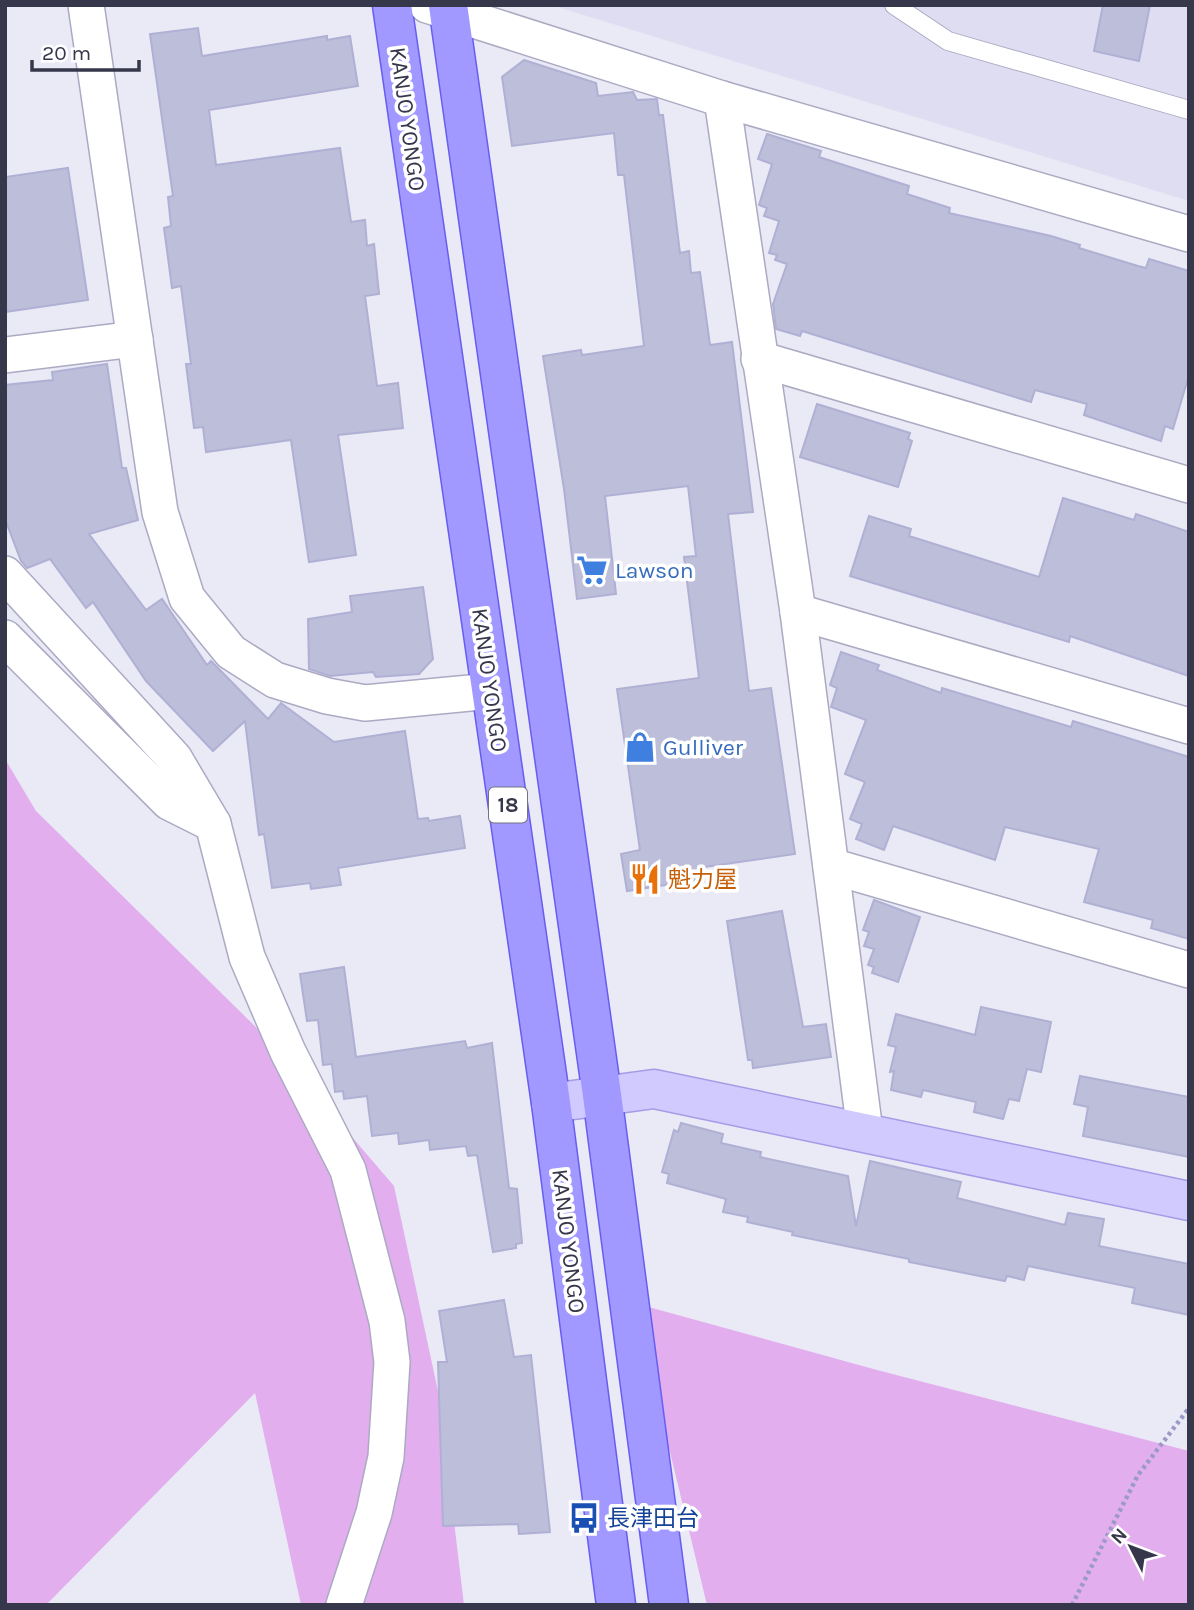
<svg xmlns="http://www.w3.org/2000/svg" width="1194" height="1610" font-family="Karla,'Noto Sans JP',sans-serif">
<style>
.residential{fill:#dfddf1}
.green{fill:#e2aeee}
.building{fill:#bdbed9;stroke:#afb0d4;stroke-width:2}
.lines{fill:none;stroke-linecap:round;stroke-linejoin:round}
.lane-casing{stroke:#abaac3;stroke-width:20}
.street-casing{stroke:#abaac3;stroke-width:38}
.secondary-casing{stroke:#a59ce6;stroke-width:41}
.primary-casing{stroke:#675df0;stroke-width:41}
.path{stroke:#9b9ac6;stroke-width:4.5;stroke-dasharray:3.5 3.5;stroke-linecap:butt}
.lane{stroke:#fff;stroke-width:18}
.street{stroke:#fff;stroke-width:35}
.secondary{stroke:#d1caff;stroke-width:38}
.primary{stroke:#a199ff;stroke-width:38}
.labels{text-anchor:middle;stroke-width:7;stroke-linejoin:round;paint-order:stroke}
.shield{fill:#fff;stroke:#727381;stroke-width:2}
.shield-label{font-size:21px;font-weight:bold;fill:#36374b}
.street-label{font-size:23px;fill:#36374b;stroke:#fff}
.shop-label{font-size:23px;fill:#366cbe;stroke:#fff;text-anchor:start}
.food-label{font-size:23px;fill:#c56008;stroke:#fff;text-anchor:start}
.transit-label{font-size:23px;fill:#164399;stroke:#fff;text-anchor:start}
</style>
<rect width="100%" height="100%" fill="#eae9f6"/>
<!-- residential -->
<polygon class="residential" points="551,5 1189,5 1189,201"/>
<!-- green -->
<g class="green">
<polygon points="5,759 36,811 267,1038 394,1186 439,1396 464,1605 301,1605 255,1393 46,1605 5,1605"/>
<polygon points="634,1303 877,1370 1189,1451 1189,1605 707,1605"/>
</g>
<!-- building -->
<g class="building">
<polygon points="1103,5 1150,5 1139,61 1094,51"/>
<polygon points="198,28 202,56 327,36 327,40 350,36 358,86 209,110 216,165 340,148 351,222 365,220 367,246 374,244 379,294 365,296 377,386 398,383 403,428 338,435 356,555 309,562 291,440 206,452 203,427 194,428 186,364 191,364 181,286 172,288 164,228 171,226 168,197 173,196 150,34"/>
<polygon points="524,60 596,83 598,96 633,92 637,100 657,99 659,115 663,115 680,253 689,251 691,273 700,272 710,345 732,342 753,512 728,514 749,691 771,688 795,854 697,868 698,880 627,891 621,854 640,850 617,689 699,678 684,557 696,556 688,486 605,496 616,594 577,599 564,489 543,356 581,350 582,355 644,346 624,175 618,175 614,133 512,146 502,77"/>
<polygon points="767,134 821,151 819,157 909,186 907,194 950,208 949,213 1051,236 1080,245 1079,248 1138,266 1146,268 1149,259 1189,271 1189,375 1173,429 1165,426 1161,441 1084,415 1087,404 1035,390 1031,402 802,331 800,336 776,329 773,304 787,264 775,260 777,255 769,253 779,221 764,216 767,208 759,205 772,164 758,159"/>
<polygon points="68,168 88,300 5,312 5,177"/>
<polygon points="107,364 122,468 126,468 138,520 89,534 146,610 162,599 207,665 211,661 268,719 281,703 334,742 405,731 418,819 428,818 429,821 460,816 465,848 338,868 341,885 311,889 310,883 272,888 264,834 259,835 245,721 213,751 146,681 93,602 86,608 50,559 27,568 21,561 5,519 5,385 53,380 52,372"/>
<polygon points="817,404 910,433 908,439 912,441 898,487 800,457"/>
<polygon points="1063,498 1134,520 1136,514 1189,532 1189,676 1070,636 1069,642 850,576 869,516 911,529 909,536 1039,577"/>
<polygon points="423,587 433,659 419,674 376,677 373,672 330,676 309,669 308,619 352,612 350,596"/>
<polygon points="841,652 879,665 877,670 941,693 942,688 1071,727 1073,721 1189,757 1189,939 1151,928 1153,920 1084,902 1099,849 1005,827 995,860 893,826 884,850 856,839 862,824 850,819 865,782 845,774 866,720 831,707 837,688 830,685"/>
<polygon points="874,900 920,917 898,982 872,973 874,967 868,965 874,949 864,946 869,932 863,930"/>
<polygon points="782,911 803,1027 826,1024 831,1057 753,1068 752,1060 748,1060 727,921"/>
<polygon points="344,967 356,1057 465,1041 467,1048 492,1043 509,1188 517,1189 522,1243 516,1244 516,1248 493,1252 477,1155 468,1156 466,1146 430,1150 429,1140 399,1144 398,1133 372,1136 367,1096 344,1099 343,1091 335,1092 332,1064 323,1065 318,1020 307,1021 300,974"/>
<polygon points="981,1007 1051,1022 1041,1072 1027,1069 1019,1101 1009,1099 1003,1119 974,1112 976,1102 923,1090 921,1097 891,1090 894,1071 890,1072 896,1047 888,1045 896,1014 975,1035"/>
<polygon points="1080,1076 1189,1097 1189,1157 1083,1136 1088,1107 1074,1104"/>
<polygon points="681,1123 723,1134 721,1143 761,1152 760,1157 848,1176 856,1226 870,1161 961,1182 957,1198 1065,1225 1068,1213 1104,1219 1099,1246 1189,1264 1189,1315 1132,1303 1135,1288 1028,1266 1024,1280 1007,1276 1005,1281 909,1262 909,1259 792,1235 793,1232 747,1222 748,1217 723,1212 726,1199 667,1183 669,1174 662,1172 674,1130 678,1132"/>
<polygon points="504,1300 514,1357 531,1355 550,1532 519,1534 518,1524 443,1526 438,1362 447,1362 439,1311"/>
</g>
<g class="lines">
<defs>
<polyline id="lane" points="894,5 948,41 1189,110"/>
<g id="street">
<polyline points="86,5 160,512 187,598 231,652 275,680 327,696 365,703 491,691"/>
<polyline points="427,5 722,99 1189,234"/>
<polyline points="722,99 798,612 865,1132"/>
<polyline points="5,355 135,339"/>
<polyline points="759,359 1189,485"/>
<polyline points="5,574 174,758 213,824"/>
<polyline points="798,612 1189,726"/>
<polyline points="5,638 169,802 213,824 247,957 288,1052 348,1170 387,1321 392,1362 386,1457 374,1513 344,1605"/>
<polyline points="831,866 1189,970"/>
</g>
<polyline id="secondary" points="551,1103 654,1089 1189,1201"/>
<g id="primary">
<polyline points="392,5 551,1103 616,1605"/>
<polyline points="448,5 602,1095 669,1605"/>
</g>
</defs>
<!-- lane casing -->
<use href="#lane" class="lane-casing"/>
<!-- street casing -->
<use href="#street" class="street-casing"/>
<!-- secondary casing -->
<use href="#secondary" class="secondary-casing"/>
<!-- primary casing -->
<use href="#primary" class="primary-casing"/>
<!-- path -->
<polyline class="path" points="1072,1605 1138,1475 1189,1408"/>
<!-- lane -->
<use href="#lane" class="lane"/>
<!-- street -->
<use href="#street" class="street"/>
<!-- secondary -->
<use href="#secondary" class="secondary"/>
<!-- primary -->
<use href="#primary" class="primary"/>
</g>
<!-- icons -->
<defs>
<symbol id="supermarket-bare" viewBox="-9 -9 18 18"><path d="M-6-5.5h2.5l.6 2H6L4.5 2H-2.5L-4.4-4H-6ZM-1.5 3.2a1.3 1.3 0 1 0 .1 0ZM3 3.2a1.3 1.3 0 1 0 .1 0Z" fill="#3f7fe0" stroke="#fff" stroke-width="2.5" paint-order="stroke"/></symbol>
<symbol id="shop-bare" viewBox="-9 -9 18 18"><path d="M-5-2.5h2.3a2.7 3.5 0 0 1 5.4 0H5L5.5 6h-11ZM-1.5-2.5h3a1.5 2.3 0 0 0-3 0Z" fill="#3f7fe0" stroke="#fff" stroke-width="2.5" paint-order="stroke"/></symbol>
<symbol id="restaurant-bare" viewBox="-9 -9 18 18"><path d="M-5-6h1v4h1v-4h1v4h1v-4h1v5L-1.5 .5V6h-2V.5L-5-1ZM5-6V6H3V1.5H1.5Q1.5-4 5-6Z" fill="#e8710a" stroke="#fff" stroke-width="2.5" paint-order="stroke"/></symbol>
<symbol id="bus-bare" viewBox="-9 -9 18 18"><path d="M-5-6H5V4H4V6H2V4H-2V6H-4V4H-5ZM-3.5-4V0h7V-4ZM-3.5 1.2v1.5H-2V1.2ZM2 1.2v1.5H3.5V1.2Z" fill="#1a4fb4" stroke="#fff" stroke-width="2.5" paint-order="stroke"/></symbol>
</defs>
<g fill-rule="evenodd">
<use href="#supermarket-bare" x="570" y="548" width="44" height="44"/>
<use href="#shop-bare" x="618" y="725" width="44" height="44"/>
<use href="#restaurant-bare" x="623" y="857" width="44" height="44"/>
<use href="#bus-bare" x="562" y="1496" width="44" height="44"/>
</g>
<g class="labels">
<!-- shield labels -->
<rect class="shield" x="489" y="787.5" width="38" height="35" rx="5"/>
<g class="shield-label">
<text x="508" y="812">18</text>
</g>
<!-- street labels -->
<g class="street-label">
<text transform="translate(408 119) rotate(82)" y="8">KANJO YONGO</text>
<text transform="translate(490 680) rotate(82)" y="8">KANJO YONGO</text>
<text transform="translate(569 1241) rotate(83)" y="8">KANJO YONGO</text>
</g>
<!-- shop labels -->
<g class="shop-label">
<text x="615" y="578">Lawson</text>
<text x="663" y="755">Gulliver</text>
</g>
<!-- food labels -->
<g class="food-label">
<text x="668" y="887">魁力屋</text>
</g>
<!-- transit labels -->
<g class="transit-label">
<text x="607" y="1526">長津田台</text>
</g>
</g>
<!-- border -->
<rect width="1194" height="1610" fill="none" stroke="#36374b" stroke-width="14"/>
<!-- north arrow -->
<g transform="translate(1131 1547) rotate(312)" stroke="#ffffff" stroke-width="5" paint-order="stroke">
<path d="M0-5L12 26L0 18L-12 26Z" fill="#36374b"/>
<text y="-10" font-size="19" font-weight="bold" text-anchor="middle" fill="#36374b">N</text>
</g>
<!-- scale -->
<path d="M32 60v10h107v-10" fill="none" stroke="#36374b" stroke-width="3.5"/>
<text x="42" y="60" font-size="21" fill="#36374b" stroke="#ffffff" stroke-width="5" paint-order="stroke">20 m</text>
</svg>
